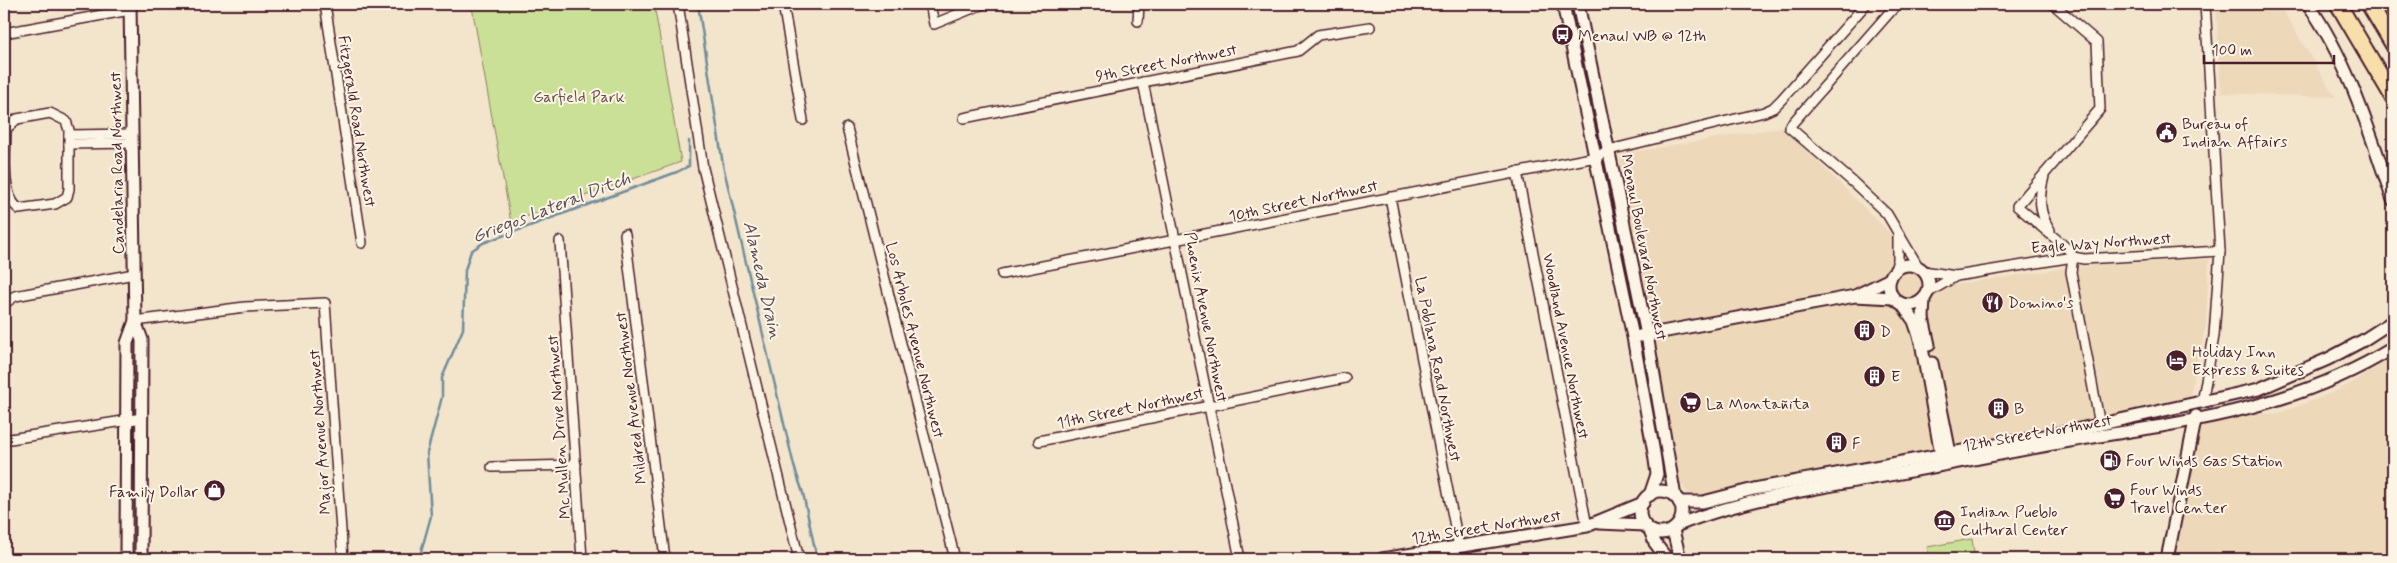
<svg xmlns="http://www.w3.org/2000/svg" width="2397" height="563" font-family="Mynerve,sans-serif">
<style>
.built{fill:#edd8ba}
.green{fill:#cae096;stroke:#8a8060}
.lines{fill:none;stroke-linecap:round;stroke-linejoin:round}
.stream{stroke:#708e9b;stroke-width:2.5}
.street-casing{stroke:#4a1f2b;stroke-width:12}
.secondary-casing{stroke:#4a1f2b;stroke-width:15}
.highway-casing{stroke:#4a1f2b;stroke-width:19}
.street{stroke:#fcf5e5;stroke-width:9}
.secondary{stroke:#fcf5e5;stroke-width:11}
.highway{stroke:#f8deab;stroke-width:15}
.labels{text-anchor:middle;stroke-width:4;stroke-linejoin:round;paint-order:stroke}
.poi-label{font-size:16px;fill:#4a1f2b;stroke:#fcf5e5;text-anchor:start}
.street-label{font-size:16px;fill:#4a1f2b;stroke:#fcf5e5}
.park-label{font-size:16px;fill:#6a4f46;stroke:#fcf5e5}
.water-label{font-size:18px;font-style:italic;fill:#5a4d5a;stroke:#fcf5e5}
</style>
<rect width="100%" height="100%" fill="#f3e4cc"/>
<filter id="ink" filterUnits="userSpaceOnUse"><feTurbulence type="fractalNoise" baseFrequency=".02" numOctaves="2"/><feDisplacementMap in="SourceGraphic" scale="10" xChannelSelector="R" yChannelSelector="G"/><feConvolveMatrix kernelMatrix="1 2 1 2 8 2 1 2 1" color-interpolation-filters="sRGB"/></filter>
<g filter="url(#ink)">
<!-- built -->
<g class="built">
<polygon points="2216,4 2279,4 2335,97 2221,93"/>
<polygon points="1783,127 1923,266 1953,285 2079,266 2209,259 2206,324 2189,400 1701,494 1689,493 1684,489 1678,477 1656,343 1620,168 1621,154"/>
<polygon points="2393,361 2393,559 2171,559 2200,429 2205,425 2254,413 2276,414 2320,398 2348,385 2381,365"/>
</g>
<!-- green -->
<g class="green">
<polygon points="492,4 654,4 681,162 511,222 472,7"/>
<polygon points="1972,539 1974,553 1973,559 1930,559 1927,547"/>
</g>
<g class="lines">
<!-- stream -->
<g class="stream">
<polyline points="698,4 723,165 794,466 803,493 817,559"/>
<polyline points="419,559 431,516 427,453 442,397 442,378 463,329 465,270 471,251 483,243 677,172 689,166 689,141"/>
</g>
<defs>
<g id="street">
<polyline points="325,4 362,243"/>
<polyline points="678,4 703,168 799,559"/>
<polyline points="783,4 803,120"/>
<polyline points="930,4 934,24 983,4"/>
<polyline points="1897,4 1789,127 1854,183 1887,214 1919,268"/>
<polyline points="2053,4 2097,42 2100,109 2017,206 2069,250 2073,257 2071,272 2100,425"/>
<polyline points="1138,21 1139,4"/>
<polyline points="4,33 130,10"/>
<polyline points="1143,82 1240,559"/>
<path d="M50 113 66 121 69 130V189L67 197 55 204 19 209C0 195 6 152 6 129L17 119Z"/>
<polyline points="964,118 1298,51 1318,35 1370,27"/>
<polyline points="847,128 955,559"/>
<polyline points="69,135 132,134"/>
<polyline points="69,144 132,143"/>
<polyline points="1517,172 1587,526"/>
<path d="M2044 176C2039 196 2038 212 2050 230"/>
<polyline points="1390,197 1459,547"/>
<polyline points="625,234 665,559"/>
<polyline points="560,241 582,559"/>
<polyline points="1895,270 1898,260 1898,235"/>
<polyline points="1923,271 1956,276 2073,257 2084,259 2220,251"/>
<polyline points="1002,274 1596,157 1609,150 1764,112 1773,108 1781,100 1866,4"/>
<polyline points="1927,293 1956,276"/>
<polyline points="4,304 15,296 134,274"/>
<polyline points="135,321 245,307 325,303 343,559"/>
<polyline points="2202,403 2214,336 2220,251 2205,4"/>
<polyline points="4,440 142,418"/>
<polyline points="1039,441 1345,378"/>
<polyline points="492,467 576,465"/>
</g>
<g id="secondary">
<polyline points="130,4 135,321 142,340 141,559"/>
<polyline points="1563,4 1633,337 1654,453 1657,474 1650,495"/>
<polyline points="1578,4 1647,335 1675,497"/>
<path d="M2308 4C2349 62 2370 134 2393 200"/>
<circle cx="1909" cy="285" r="20"/>
<polyline points="1857,295 1890,279"/>
<polyline points="1924,298 1923,318 1929,345"/>
<polyline points="1902,304 1914,321 1921,342 1941,455 1946,461"/>
<polyline points="1640,336 1855,296 1893,298"/>
<polyline points="1932,363 1950,453 1949,460"/>
<circle cx="1661" cy="512" r="21"/>
<polyline points="1679,502 1703,502 1754,489 2066,432 2259,389 2328,359 2362,341 2393,321"/>
<polyline points="1599,523 1645,525"/>
<path d="M1678 525C1745 498 1823 487 1895 474 1963 462 2031 447 2099 436 2203 420 2302 404 2393 348"/>
<polyline points="1650,530 1655,543 1667,559"/>
<polyline points="1673,530 1680,559"/>
<polyline points="126,559 127,343 135,321"/>
<polyline points="1382,559 1587,526 1643,503"/>
<polyline points="2167,559 2196,416"/>
</g>
<g id="highway">
<polyline points="2338,4 2393,97"/>
<polyline points="2369,4 2393,44"/>
<polyline points="2392,4 2393,6"/>
</g>
</defs>
<!-- street casing -->
<use href="#street" class="street-casing"/>
<!-- secondary casing -->
<use href="#secondary" class="secondary-casing"/>
<!-- highway casing -->
<use href="#highway" class="highway-casing"/>
<!-- street -->
<use href="#street" class="street"/>
<!-- secondary -->
<use href="#secondary" class="secondary"/>
<!-- highway -->
<use href="#highway" class="highway"/>
</g>
</g>
<!-- icons -->
<defs>
<symbol id="bus-disc" viewBox="-11 -11 22 22"><circle r="9.5" fill="#4a1f2b" stroke="#fcf5e5"/><path d="M-5-6H5V4H4V6H2V4H-2V6H-4V4H-5ZM-3.5-4V0h7V-4ZM-3.5 1.2v1.5H-2V1.2ZM2 1.2v1.5H3.5V1.2Z" fill="#fff"/></symbol>
<symbol id="civic-disc" viewBox="-11 -11 22 22"><circle r="9.5" fill="#4a1f2b" stroke="#fcf5e5"/><path d="M-.6-6.5H3V-4.5H.6V-3L4-1V1h2V6H-6V1h2V-1L-.6-3ZM-1.2 2.5V6h2.4V2.5Z" fill="#fff"/></symbol>
<symbol id="restaurant-disc" viewBox="-11 -11 22 22"><circle r="9.5" fill="#4a1f2b" stroke="#fcf5e5"/><path d="M-5-6h1v4h1v-4h1v4h1v-4h1v5L-1.5 .5V6h-2V.5L-5-1ZM5-6V6H3V1.5H1.5Q1.5-4 5-6Z" fill="#fff"/></symbol>
<symbol id="building-disc" viewBox="-11 -11 22 22"><circle r="9.5" fill="#4a1f2b" stroke="#fcf5e5"/><path d="M-4-6H4V6H1V3H-1V6H-4ZM-2.5-4.3h1.7v1.8h-1.7ZM.8-4.3h1.7v1.8H.8ZM-2.5-1h1.7V.8h-1.7ZM.8-1h1.7V.8H.8Z" fill="#fff"/></symbol>
<symbol id="hotel-disc" viewBox="-11 -11 22 22"><circle r="9.5" fill="#4a1f2b" stroke="#fcf5e5"/><path d="M-6-4.5h1.5V1H6V5H4.5V3h-9V5H-6ZM-4 0a1.8 1.8 0 1 1 3.6 0ZM.5 0V-2.5h3Q6-2.5 6 0Z" fill="#fff"/></symbol>
<symbol id="supermarket-disc" viewBox="-11 -11 22 22"><circle r="9.5" fill="#4a1f2b" stroke="#fcf5e5"/><path d="M-6-5.5h2.5l.6 2H6L4.5 2H-2.5L-4.4-4H-6ZM-1.5 3.2a1.3 1.3 0 1 0 .1 0ZM3 3.2a1.3 1.3 0 1 0 .1 0Z" fill="#fff"/></symbol>
<symbol id="fuel-disc" viewBox="-11 -11 22 22"><circle r="9.5" fill="#4a1f2b" stroke="#fcf5e5"/><path d="M-5.5-6h7V0h2V4h1.3V-2.5L3-4.5l.8-.8L6-3V5H2.5V1h-1V6h-7ZM-4.2-4.7v3.2H.2V-4.7Z" fill="#fff"/></symbol>
<symbol id="shop-disc" viewBox="-11 -11 22 22"><circle r="9.5" fill="#4a1f2b" stroke="#fcf5e5"/><path d="M-5-2.5h2.3a2.7 3.5 0 0 1 5.4 0H5L5.5 6h-11ZM-1.5-2.5h3a1.5 2.3 0 0 0-3 0Z" fill="#fff"/></symbol>
<symbol id="museum-disc" viewBox="-11 -11 22 22"><circle r="9.5" fill="#4a1f2b" stroke="#fcf5e5"/><path d="M0-6L6-3V-2H-6V-3ZM-5-1h2V3h-2ZM-1-1h2V3h-2ZM3-1h2V3H3ZM-6 4H6V6H-6Z" fill="#fff"/></symbol>
</defs>
<g fill-rule="evenodd">
<use href="#bus-disc" x="1550" y="22" width="25" height="25"/>
<use href="#civic-disc" x="2154" y="120" width="25" height="25"/>
<use href="#restaurant-disc" x="1980" y="290" width="25" height="25"/>
<use href="#building-disc" x="1852" y="318" width="25" height="25"/>
<use href="#hotel-disc" x="2164" y="348" width="25" height="25"/>
<use href="#building-disc" x="1862" y="364" width="25" height="25"/>
<use href="#supermarket-disc" x="1678" y="390" width="25" height="25"/>
<use href="#building-disc" x="1986" y="396" width="25" height="25"/>
<use href="#building-disc" x="1824" y="430" width="25" height="25"/>
<use href="#fuel-disc" x="2098" y="448" width="25" height="25"/>
<use href="#shop-disc" x="202" y="478" width="25" height="25"/>
<use href="#supermarket-disc" x="2102" y="486" width="25" height="25"/>
<use href="#museum-disc" x="1932" y="508" width="25" height="25"/>
</g>
<g class="labels">
<!-- poi labels -->
<g class="poi-label">
<text x="1578" y="41">Menaul WB @ 12th</text>
<text x="2182" y="129">Bureau of<tspan x="2182" dy="18">Indian Affairs</tspan></text>
<text x="2008" y="308">Domino's</text>
<text x="1880" y="337">D</text>
<text x="2192" y="357">Holiday Inn<tspan x="2192" dy="18">Express &amp; Suites</tspan></text>
<text x="1891" y="382">E</text>
<text x="1706" y="409">La Montañita</text>
<text x="2014" y="414">B</text>
<text x="1852" y="449">F</text>
<text x="2126" y="466">Four Winds Gas Station</text>
<text x="2130" y="495">Four Winds<tspan x="2130" dy="18">Travel Center</tspan></text>
<text x="198" y="497" text-anchor="end">Family Dollar</text>
<text x="1960" y="517">Indian Pueblo<tspan x="1960" dy="18">Cultural Center</tspan></text>
</g>
<!-- street labels -->
<g class="street-label">
<text transform="translate(1166 62) rotate(-11)" y="6">9th Street Northwest</text>
<text transform="translate(358 121) rotate(81)" y="6">Fitzgerald Road Northwest</text>
<text transform="translate(116 163) rotate(-91)" y="6">Candelaria Road Northwest</text>
<text transform="translate(1303 200) rotate(-12)" y="6">10th Street Northwest</text>
<text transform="translate(2101 242) rotate(-4)" y="6">Eagle Way Northwest</text>
<text transform="translate(1645 247) rotate(79)" y="6">Menaul Boulevard Northwest</text>
<text transform="translate(1207 317) rotate(79)" y="6">Phoenix Avenue Northwest</text>
<text transform="translate(916 340) rotate(76)" y="6">Los Arboles Avenue Northwest</text>
<text transform="translate(1567 346) rotate(79)" y="6">Woodland Avenue Northwest</text>
<text transform="translate(1439 369) rotate(79)" y="6">La Poblana Road Northwest</text>
<text transform="translate(630 398) rotate(-97)" y="6">Mildred Avenue Northwest</text>
<text transform="translate(1130 407) rotate(-12)" y="6">11th Street Northwest</text>
<text transform="translate(558 427) rotate(-94)" y="6">Mc Mullen Drive Northwest</text>
<text transform="translate(319 432) rotate(-94)" y="6">Major Avenue Northwest</text>
<text transform="translate(2037 432) rotate(-10)" y="6">12th Street Northwest</text>
<text transform="translate(1486 526) rotate(-9)" y="6">12th Street Northwest</text>
</g>
<!-- park labels -->
<g class="park-label">
<text x="579" y="102">Garfield Park</text>
</g>
<!-- water labels -->
<g class="water-label">
<text transform="translate(551 207) rotate(-21)" y="6">Griegos Lateral Ditch</text>
<text transform="translate(763 280) rotate(77)" y="6">Alameda Drain</text>
</g>
</g>
<!-- margin -->
<rect width="2397" height="563" fill="none" stroke="#fcf5e5" stroke-width="20"/>
<rect x="10" y="10" width="2377" height="543" fill="none" stroke="#4a1f2b" stroke-width="2" filter="url(#ink)"/>
<!-- scale -->
<path d="M2204 55v8h130v-8" fill="none" stroke="#4a1f2b" stroke-width="2.5"/>
<text x="2212" y="55" font-size="15" fill="#4a1f2b" stroke="#fcf5e5" stroke-width="4" paint-order="stroke">100 m</text>
</svg>
